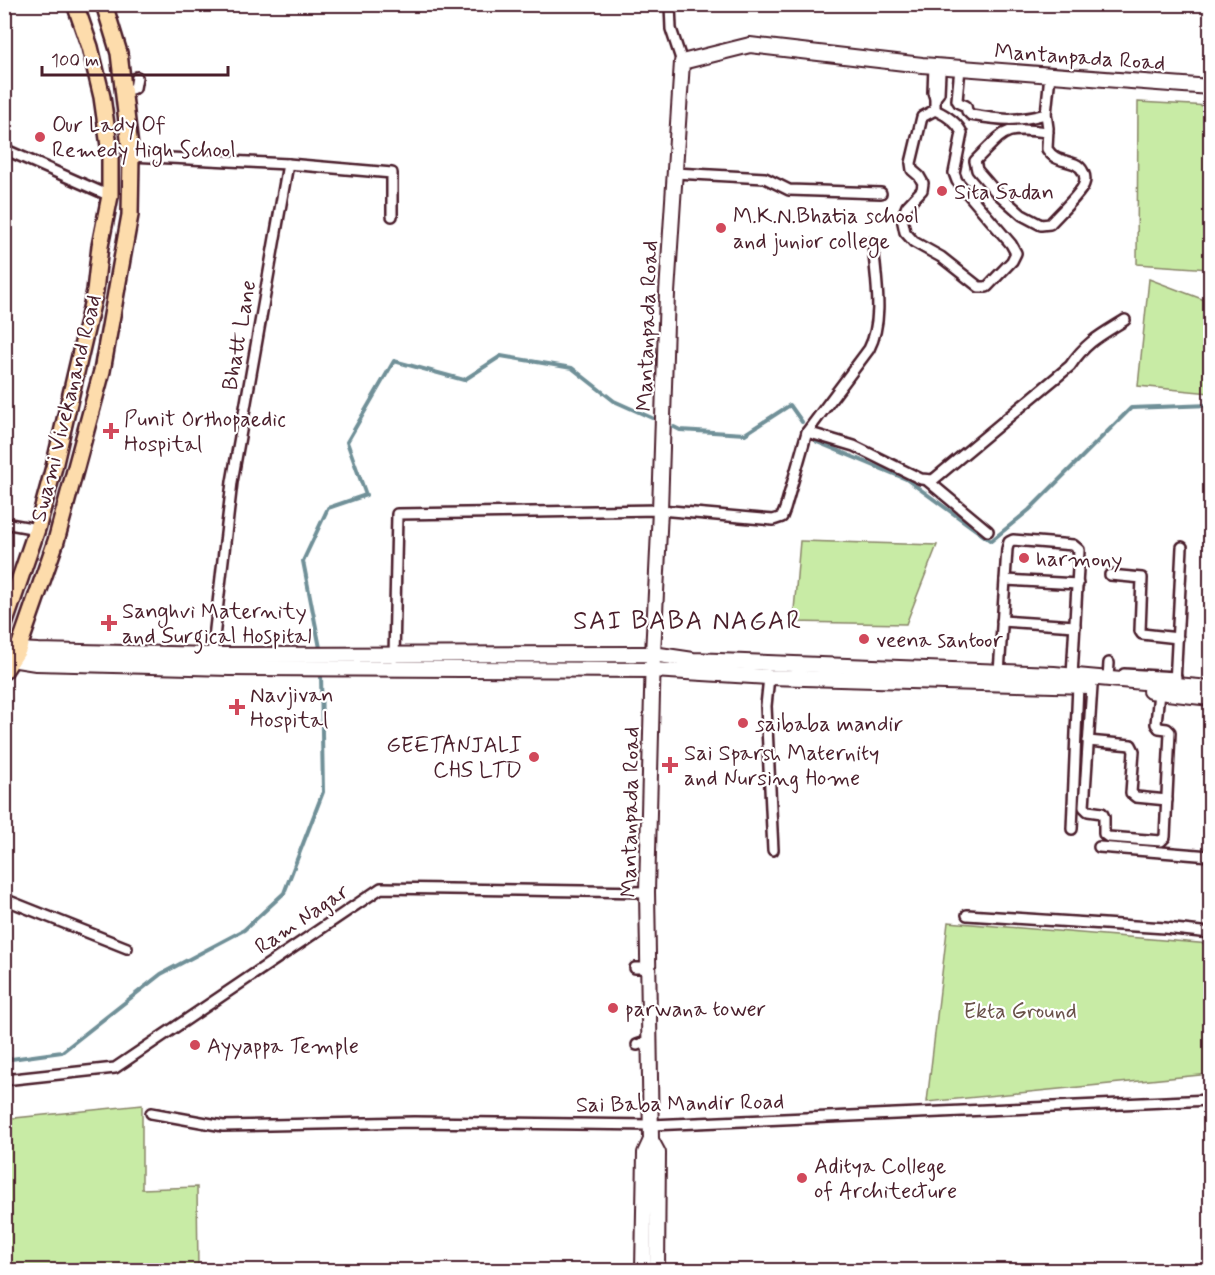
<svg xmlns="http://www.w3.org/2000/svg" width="1215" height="1275" font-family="Mynerve,sans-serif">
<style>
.green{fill:#c8eba5;stroke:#898568;stroke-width:1.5}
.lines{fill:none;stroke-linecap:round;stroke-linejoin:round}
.stream{stroke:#709098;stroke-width:4}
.street-casing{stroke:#4a1f2b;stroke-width:14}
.secondary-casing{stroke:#4a1f2b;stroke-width:18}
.primary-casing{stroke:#4a1f2b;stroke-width:20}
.street{stroke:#fff;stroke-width:9}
.secondary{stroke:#fff;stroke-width:14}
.primary{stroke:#fddcac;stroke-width:15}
.poi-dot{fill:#d1495b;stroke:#fff;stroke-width:2}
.labels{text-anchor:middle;stroke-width:4.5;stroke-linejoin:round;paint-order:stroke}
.street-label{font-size:22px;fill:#4a1f2b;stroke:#fff}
.poi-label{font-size:22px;fill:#4a1f2b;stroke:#fff;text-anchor:start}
.park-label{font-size:22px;fill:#6a524a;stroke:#fff}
.quarter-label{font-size:26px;letter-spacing:1.5px;fill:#4a1f2b;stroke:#fff}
</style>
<rect width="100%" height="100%" fill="#fff"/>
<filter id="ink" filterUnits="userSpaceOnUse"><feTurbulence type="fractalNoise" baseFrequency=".0167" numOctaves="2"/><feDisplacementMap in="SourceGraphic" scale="12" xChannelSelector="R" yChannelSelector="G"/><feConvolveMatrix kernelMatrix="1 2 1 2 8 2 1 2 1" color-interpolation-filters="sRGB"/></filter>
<g filter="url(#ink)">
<!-- green -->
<g class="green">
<polygon points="1138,102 1210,106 1210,269 1137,264"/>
<polygon points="1149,279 1210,302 1210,393 1138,386"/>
<polygon points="800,541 801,541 937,545 906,624 793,622"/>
<polygon points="948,922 1210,944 1210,1074 927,1102"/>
<polygon points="142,1105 142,1189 197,1187 198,1270 5,1270 5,1119"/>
</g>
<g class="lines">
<!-- stream -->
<g class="stream">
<polyline points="674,427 680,430 745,434 790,405 802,422"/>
<polyline points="815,439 817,442 906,479 991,541 1029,510 1131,408 1210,405"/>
<polyline points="321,653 303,561 328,508 366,495 347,442 394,361 464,380 501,356 572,368 614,401 652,418"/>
<polyline points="4,1060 62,1052 161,974 244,930 284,893 323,792 321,673"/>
</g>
<defs>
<g id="street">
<polyline points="670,4 671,29 682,62"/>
<polyline points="934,66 933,92 935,98 935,110"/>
<path d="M960 68 957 100 959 103 966 106 967 111 971 115C1001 120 1016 122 1046 114"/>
<polyline points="124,91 135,88 137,77"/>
<polyline points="935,98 939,93 940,72"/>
<path d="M935 110C946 115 957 122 962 133L954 173 957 181 1011 244 1016 253 1012 261 987 287H979L941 257 914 242 905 232 902 218 907 206 922 190 923 183 919 176 912 170 911 163 922 117Z"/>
<path d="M1048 132C1002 127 1007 129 975 161L977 170 995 191 1022 215 1041 225 1050 224C1057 216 1082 192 1084 184 1087 176 1082 167 1075 164 1062 159 1055 161 1047 149L1048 128 1046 114 1050 75"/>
<polyline points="4,149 110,196"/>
<polyline points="131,156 288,164 392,173 392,216"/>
<polyline points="675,173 765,178 789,190 881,193"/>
<path d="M807 432 869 349C885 318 875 276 873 242"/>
<polyline points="928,481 988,531"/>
<polyline points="4,523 37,529"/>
<polyline points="1110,575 1142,578 1140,631 1142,634 1178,638"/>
<polyline points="1005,580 1078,584"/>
<polyline points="1002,621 1075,626"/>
<polyline points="212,655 232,482 288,164"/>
<path d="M394 658 397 514 660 510 773 520 782 517 785 509 807 432 854 446 921 479 933 480 1070 366C1086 342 1101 335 1125 320"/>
<polyline points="999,673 1007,549 1009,542 1013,540 1073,545 1079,550 1072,676"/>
<polyline points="1124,674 1176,677"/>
<polyline points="769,677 766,706 773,850"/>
<polyline points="1108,678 1109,663"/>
<polyline points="1175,684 1182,547"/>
<polyline points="1092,686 1084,807 1088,811 1102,813 1104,817 1104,834 1108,837 1161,841 1165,837 1170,732 1167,729 1159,728 1156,724 1159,692"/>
<polyline points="1088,741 1131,745 1134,751 1131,793 1136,797 1167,800"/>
<polyline points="1072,829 1078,685"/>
<polyline points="1099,847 1210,856"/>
<polyline points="4,899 127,948"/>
<polyline points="967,915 1165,928 1210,933"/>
<polyline points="635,968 649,968"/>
<polyline points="637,1045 649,1041"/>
<polyline points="4,1080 115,1068 381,888 647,892"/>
<polyline points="151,1113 223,1126 414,1122 651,1125 1210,1100"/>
</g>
<g id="secondary">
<polyline points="4,646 18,650 38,651 212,655 653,654 693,660 1054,674 1210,688"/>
<polyline points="4,658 36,663 229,668 653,670 769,677 1089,686"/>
<polyline points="1150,691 1210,698"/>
<polyline points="643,1270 645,1153 651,1140"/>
<polyline points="657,1270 658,1153 651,1140 647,892 653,654 660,510 667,293 682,62 750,45 922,65 1210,87"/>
</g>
<g id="primary">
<polyline points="4,625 37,529 54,467 95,291 100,246 110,196 110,153 102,97 90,47 75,4"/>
<polyline points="4,671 18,650 56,541 102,371 130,215 131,156 119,53 104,4"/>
</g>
</defs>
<!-- street casing -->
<use href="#street" class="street-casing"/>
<!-- secondary casing -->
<use href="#secondary" class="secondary-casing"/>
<!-- primary casing -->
<use href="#primary" class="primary-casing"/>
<!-- street -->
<use href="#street" class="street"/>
<!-- secondary -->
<use href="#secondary" class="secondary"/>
<!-- primary -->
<use href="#primary" class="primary"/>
</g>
</g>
<!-- markers -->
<g class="poi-dot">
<circle cx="40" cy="137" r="6"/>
<circle cx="942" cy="191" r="6"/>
<circle cx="721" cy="228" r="6"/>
<path d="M108 422h6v6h6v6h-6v6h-6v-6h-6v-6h6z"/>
<circle cx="1024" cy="558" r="6"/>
<path d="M106 614h6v6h6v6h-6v6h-6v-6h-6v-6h6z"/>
<circle cx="864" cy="639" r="6"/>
<path d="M234 698h6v6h6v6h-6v6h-6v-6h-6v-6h6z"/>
<circle cx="743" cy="723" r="6"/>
<circle cx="534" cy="757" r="6"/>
<path d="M667 756h6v6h6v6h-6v6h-6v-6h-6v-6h6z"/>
<circle cx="613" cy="1008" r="6"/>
<circle cx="195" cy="1045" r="6"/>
<circle cx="802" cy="1178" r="6"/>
</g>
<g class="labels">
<!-- street labels -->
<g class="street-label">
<text transform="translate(1080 56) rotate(4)" y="8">Mantanpada Road</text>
<text transform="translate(646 326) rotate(-88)" y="8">Mantanpada Road</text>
<text transform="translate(238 335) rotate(-80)" y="8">Bhatt Lane</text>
<text transform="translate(65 408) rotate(-76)" y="8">Swami Vivekanand Road</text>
<text transform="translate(629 812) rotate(-89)" y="8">Mantanpada Road</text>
<text transform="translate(301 918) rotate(-34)" y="8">Ram Nagar</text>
<text transform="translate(680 1102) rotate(-1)" y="8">Sai Baba Mandir Road</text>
</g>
<!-- poi labels -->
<g class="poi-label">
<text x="52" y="132">Our Lady Of<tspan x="52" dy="25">Remedy High School</tspan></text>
<text x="954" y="199">Sita Sadan</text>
<text x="733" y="223">M.K.N.Bhatia school<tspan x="733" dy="25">and junior college</tspan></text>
<text x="124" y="426">Punit Orthopaedic<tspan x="124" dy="25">Hospital</tspan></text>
<text x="1036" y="566">harmony</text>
<text x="122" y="618">Sanghvi Maternity<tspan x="122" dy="25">and Surgical Hospital</tspan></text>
<text x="876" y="647">veena santoor</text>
<text x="250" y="702">Navjivan<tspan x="250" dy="25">Hospital</tspan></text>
<text x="755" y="731">saibaba mandir</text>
<text x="522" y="752" text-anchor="end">GEETANJALI<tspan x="522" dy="25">CHS LTD</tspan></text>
<text x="684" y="760">Sai Sparsh Maternity<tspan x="684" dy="25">and Nursing Home</tspan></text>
<text x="625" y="1016">parwana tower</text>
<text x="207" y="1053">Ayyappa Temple</text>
<text x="814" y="1173">Aditya College<tspan x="814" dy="25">of Architecture</tspan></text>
</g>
<!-- park labels -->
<g class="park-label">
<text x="1020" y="1018">Ekta Ground</text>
</g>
<!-- quarter labels -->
<g class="quarter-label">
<text x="688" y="629">SAI BABA NAGAR</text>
</g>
</g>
<!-- margin -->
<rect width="1215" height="1275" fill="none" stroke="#fff" stroke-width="24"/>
<rect x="12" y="12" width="1191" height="1251" fill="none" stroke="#4a1f2b" stroke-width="2" filter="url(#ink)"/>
<!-- scale -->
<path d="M42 66v9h186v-9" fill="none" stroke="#4a1f2b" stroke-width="3"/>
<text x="51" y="66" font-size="18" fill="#4a1f2b" stroke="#ffffff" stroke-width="4.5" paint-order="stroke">100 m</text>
</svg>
